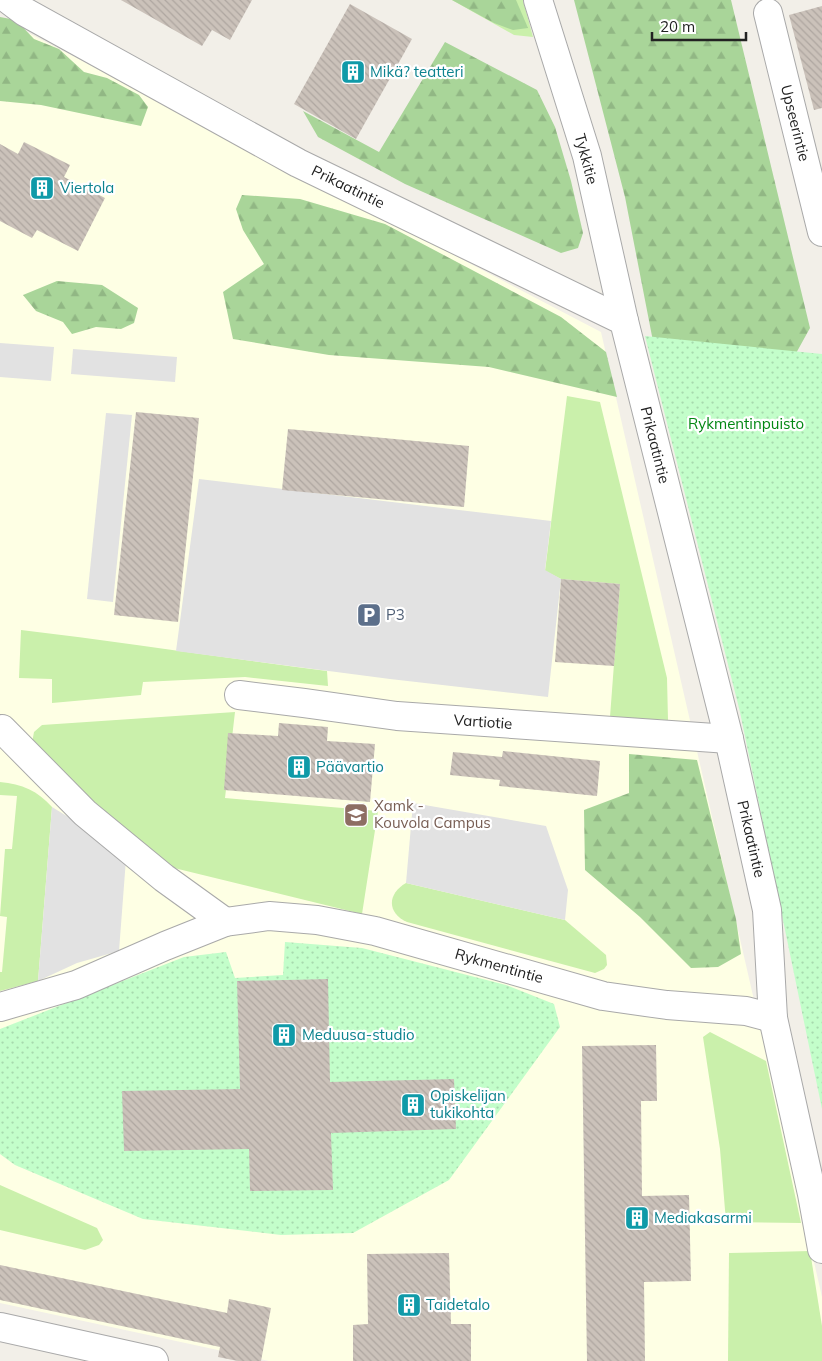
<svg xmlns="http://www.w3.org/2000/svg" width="822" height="1361" font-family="Mulish,sans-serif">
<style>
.education{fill:#feffe4}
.grass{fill:#caf0ab}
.forest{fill:url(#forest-firs)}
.park{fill:url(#park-dots)}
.parking{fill:#e2e2e2}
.building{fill:url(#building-back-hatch)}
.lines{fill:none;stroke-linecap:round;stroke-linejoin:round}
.minor-casing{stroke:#a9a9a9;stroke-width:30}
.minor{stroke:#fff;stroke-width:28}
.labels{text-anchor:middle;stroke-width:4.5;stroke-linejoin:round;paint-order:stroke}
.culture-label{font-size:15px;fill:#0d838f;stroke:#fff;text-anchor:start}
.street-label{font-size:15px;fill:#222;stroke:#fff}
.park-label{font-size:15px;fill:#038713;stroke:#fff}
.service-label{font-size:15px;fill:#4e5e75;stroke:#fff;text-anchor:start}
.education-label{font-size:15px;fill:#785e54;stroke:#fff;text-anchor:start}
</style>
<defs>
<pattern id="forest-firs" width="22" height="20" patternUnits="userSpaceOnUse" patternTransform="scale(1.25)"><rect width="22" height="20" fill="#a9d599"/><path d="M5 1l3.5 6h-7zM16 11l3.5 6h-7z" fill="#91b784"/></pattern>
<pattern id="park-dots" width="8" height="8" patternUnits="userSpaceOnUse" patternTransform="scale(1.25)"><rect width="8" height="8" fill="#c3feca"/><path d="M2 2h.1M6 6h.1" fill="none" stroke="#a7d9ad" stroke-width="1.8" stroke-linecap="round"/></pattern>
<pattern id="building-back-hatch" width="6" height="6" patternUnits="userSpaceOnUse" patternTransform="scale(1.25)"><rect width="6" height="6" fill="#cbc2ba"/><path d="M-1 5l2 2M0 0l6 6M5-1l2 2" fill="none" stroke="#aea6a0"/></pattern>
</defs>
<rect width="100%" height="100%" fill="#f2efe8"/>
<!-- education -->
<polygon class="education" points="0,18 601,332 822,1297 822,1361 269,1361 0,1303"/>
<!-- grass -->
<g class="grass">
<polygon points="452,0 523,0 533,37 514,35"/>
<polygon points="567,396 600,402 667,678 668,720 610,717 620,584 561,579 545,571"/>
<path d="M21 630C123 642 225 658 327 671L328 686 245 677 143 682 141 695 52 703V679L19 678Z"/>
<polygon points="235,712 225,798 378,811 362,914 170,867 36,752 32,743 34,732 42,725"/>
<path d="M0 782C22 784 38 791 52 807L38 981 0 991V972H2L7 917 0 916 5 849H12L17 796 0 795Z"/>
<path d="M406 883 565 920 606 955 607 965 604 969 595 973 407 922C387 913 387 894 406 883Z"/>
<polygon points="710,1032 766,1061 801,1223 726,1222 720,1149 703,1037"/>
<polygon points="0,1185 97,1228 103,1240 99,1245 85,1250 0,1230"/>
<polygon points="810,1251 822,1326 822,1361 728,1361 729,1253"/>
</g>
<!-- forest -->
<g class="forest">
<polygon points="452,0 516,0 528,28 513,30 494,23"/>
<polygon points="574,0 731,0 810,328 784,375 664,398 625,197"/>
<polygon points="0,17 16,20 34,39 59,49 84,72 107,78 139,95 148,107 141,126 41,105 0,101"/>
<polygon points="445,42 537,90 555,127 571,181 583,233 578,248 561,253 405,184 318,137 303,111 379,152"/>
<polygon points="242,195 300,199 385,224 561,317 606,352 617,397 489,367 329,355 233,339 223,292 264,264 243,230 236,209"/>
<polygon points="57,281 102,285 138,308 134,323 121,329 96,327 72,334 63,322 36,311 23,295"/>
<polygon points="629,754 697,760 736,919 741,954 718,967 691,968 640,917 585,870 584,810 629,793"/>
</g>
<!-- park -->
<g class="park">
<polygon points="645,336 822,354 822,1109 740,712"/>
<polygon points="285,942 362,948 506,985 554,1004 560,1027 449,1180 353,1233 281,1235 143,1219 15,1165 0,1154 0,1029 184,957 226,952 235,978 283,975"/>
</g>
<!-- parking -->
<g class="parking">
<polygon points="0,343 54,347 51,381 0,377"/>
<polygon points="73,349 177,357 175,382 71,374"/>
<polygon points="106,413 132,415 113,602 87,599"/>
<polygon points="199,479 551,521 545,570 561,579 548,697 390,679 176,651"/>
<polygon points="413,803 546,826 568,890 565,920 406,883"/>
<polygon points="52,807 83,826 126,859 119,951 77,963 38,981"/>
</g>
<!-- building -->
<g class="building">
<polygon points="121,0 252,0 230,40 212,30 202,46"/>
<polygon points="350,4 412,39 356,139 294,104"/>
<polygon points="822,6 822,108 814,110 789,15"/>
<polygon points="24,142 70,165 64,177 105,198 78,251 37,230 32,238 0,221 0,144 18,154"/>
<polygon points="136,412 199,418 178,622 114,615"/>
<polygon points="288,429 469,446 464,507 282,490"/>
<polygon points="561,579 620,584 614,666 555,662"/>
<polygon points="279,723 328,727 327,741 375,744 370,802 224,790 228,733 278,736"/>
<polygon points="503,751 600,761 597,796 499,786 500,780 450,775 453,752 502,757"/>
<polygon points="328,979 330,1082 454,1079 456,1129 331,1133 333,1190 250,1191 249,1149 124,1151 122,1091 240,1089 237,981"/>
<polygon points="656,1045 657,1101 641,1101 642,1196 689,1195 691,1281 644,1282 645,1361 587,1361 582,1046"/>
<polygon points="449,1253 451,1324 471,1324 471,1361 353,1361 353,1325 368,1324 367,1254"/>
<polygon points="0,1265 227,1313 229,1299 271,1308 261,1361 238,1361 218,1357 220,1347 0,1300"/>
</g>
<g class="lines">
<defs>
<g id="minor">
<polyline points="9,0 25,12 298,163 624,321 729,739 767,910 773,1018 812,1194 822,1249"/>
<polyline points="538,0 587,156 624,321"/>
<polyline points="768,13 822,232"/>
<polyline points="239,695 304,703 397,716 729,739"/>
<polyline points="225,922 269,916 317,920 375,931 603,996 667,1005 746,1011 773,1018"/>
<polyline points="0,1007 76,985 165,946 225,922 164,878 85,813 2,729"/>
<polyline points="0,1327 154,1361"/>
</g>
</defs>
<!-- minor casing -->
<use href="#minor" class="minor-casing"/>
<!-- minor -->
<use href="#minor" class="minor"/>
</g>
<!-- icons -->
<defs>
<symbol id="building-square" viewBox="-11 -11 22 22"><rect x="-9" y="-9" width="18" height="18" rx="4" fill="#0f9aa8" stroke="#fff"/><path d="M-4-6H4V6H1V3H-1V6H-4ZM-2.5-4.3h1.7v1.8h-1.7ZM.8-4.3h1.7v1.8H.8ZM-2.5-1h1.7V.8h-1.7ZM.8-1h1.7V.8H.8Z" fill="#fff"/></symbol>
<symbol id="parking-square" viewBox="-11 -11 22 22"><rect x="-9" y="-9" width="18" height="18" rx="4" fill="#5c6f8a" stroke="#fff"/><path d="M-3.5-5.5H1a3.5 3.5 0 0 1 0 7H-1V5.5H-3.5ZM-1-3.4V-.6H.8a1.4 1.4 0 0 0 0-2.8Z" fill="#fff"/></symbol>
<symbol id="university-square" viewBox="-11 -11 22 22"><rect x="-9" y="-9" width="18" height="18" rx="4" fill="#8d6e63" stroke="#fff"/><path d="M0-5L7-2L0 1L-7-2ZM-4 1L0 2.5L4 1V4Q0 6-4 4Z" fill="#fff"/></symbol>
</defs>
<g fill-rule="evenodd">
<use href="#building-square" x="339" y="58" width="28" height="28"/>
<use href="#building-square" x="28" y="174" width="28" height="28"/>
<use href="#parking-square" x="355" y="601" width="28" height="28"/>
<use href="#building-square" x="285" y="753" width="28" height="28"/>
<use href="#university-square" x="342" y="801" width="28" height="28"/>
<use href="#building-square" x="270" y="1021" width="28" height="28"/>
<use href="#building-square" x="399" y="1091" width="28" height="28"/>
<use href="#building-square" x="623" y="1204" width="28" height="28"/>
<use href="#building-square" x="395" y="1291" width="28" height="28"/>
</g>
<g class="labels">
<!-- culture labels -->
<g class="culture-label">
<text x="370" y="77">Mikä? teatteri</text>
<text x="60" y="193">Viertola</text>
<text x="316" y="772">Päävartio</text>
<text x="302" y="1040">Meduusa-studio</text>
<text x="430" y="1101">Opiskelijan<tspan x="430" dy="17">tukikohta</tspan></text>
<text x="654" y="1223">Mediakasarmi</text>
<text x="426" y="1310">Taidetalo</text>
</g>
<!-- street labels -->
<g class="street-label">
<text transform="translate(795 123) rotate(76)" y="5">Upseerintie</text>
<text transform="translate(586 159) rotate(75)" y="5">Tykkitie</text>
<text transform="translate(348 187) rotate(26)" y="5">Prikaatintie</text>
<text transform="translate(655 445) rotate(76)" y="5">Prikaatintie</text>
<text transform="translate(483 722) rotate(4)" y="5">Vartiotie</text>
<text transform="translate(751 839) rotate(77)" y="5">Prikaatintie</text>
<text transform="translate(499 966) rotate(16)" y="5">Rykmentintie</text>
</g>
<!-- park labels -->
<g class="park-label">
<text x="746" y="429">Rykmentinpuisto</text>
</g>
<!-- service labels -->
<g class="service-label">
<text x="386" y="620">P3</text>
</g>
<!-- education labels -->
<g class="education-label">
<text x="374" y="811">Xamk -<tspan x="374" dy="17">Kouvola Campus</tspan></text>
</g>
</g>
<!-- scale -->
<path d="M652 32v8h94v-8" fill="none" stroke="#222222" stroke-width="2.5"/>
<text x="660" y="32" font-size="15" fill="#222222" stroke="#ffffff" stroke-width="4" paint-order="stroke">20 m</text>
</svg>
